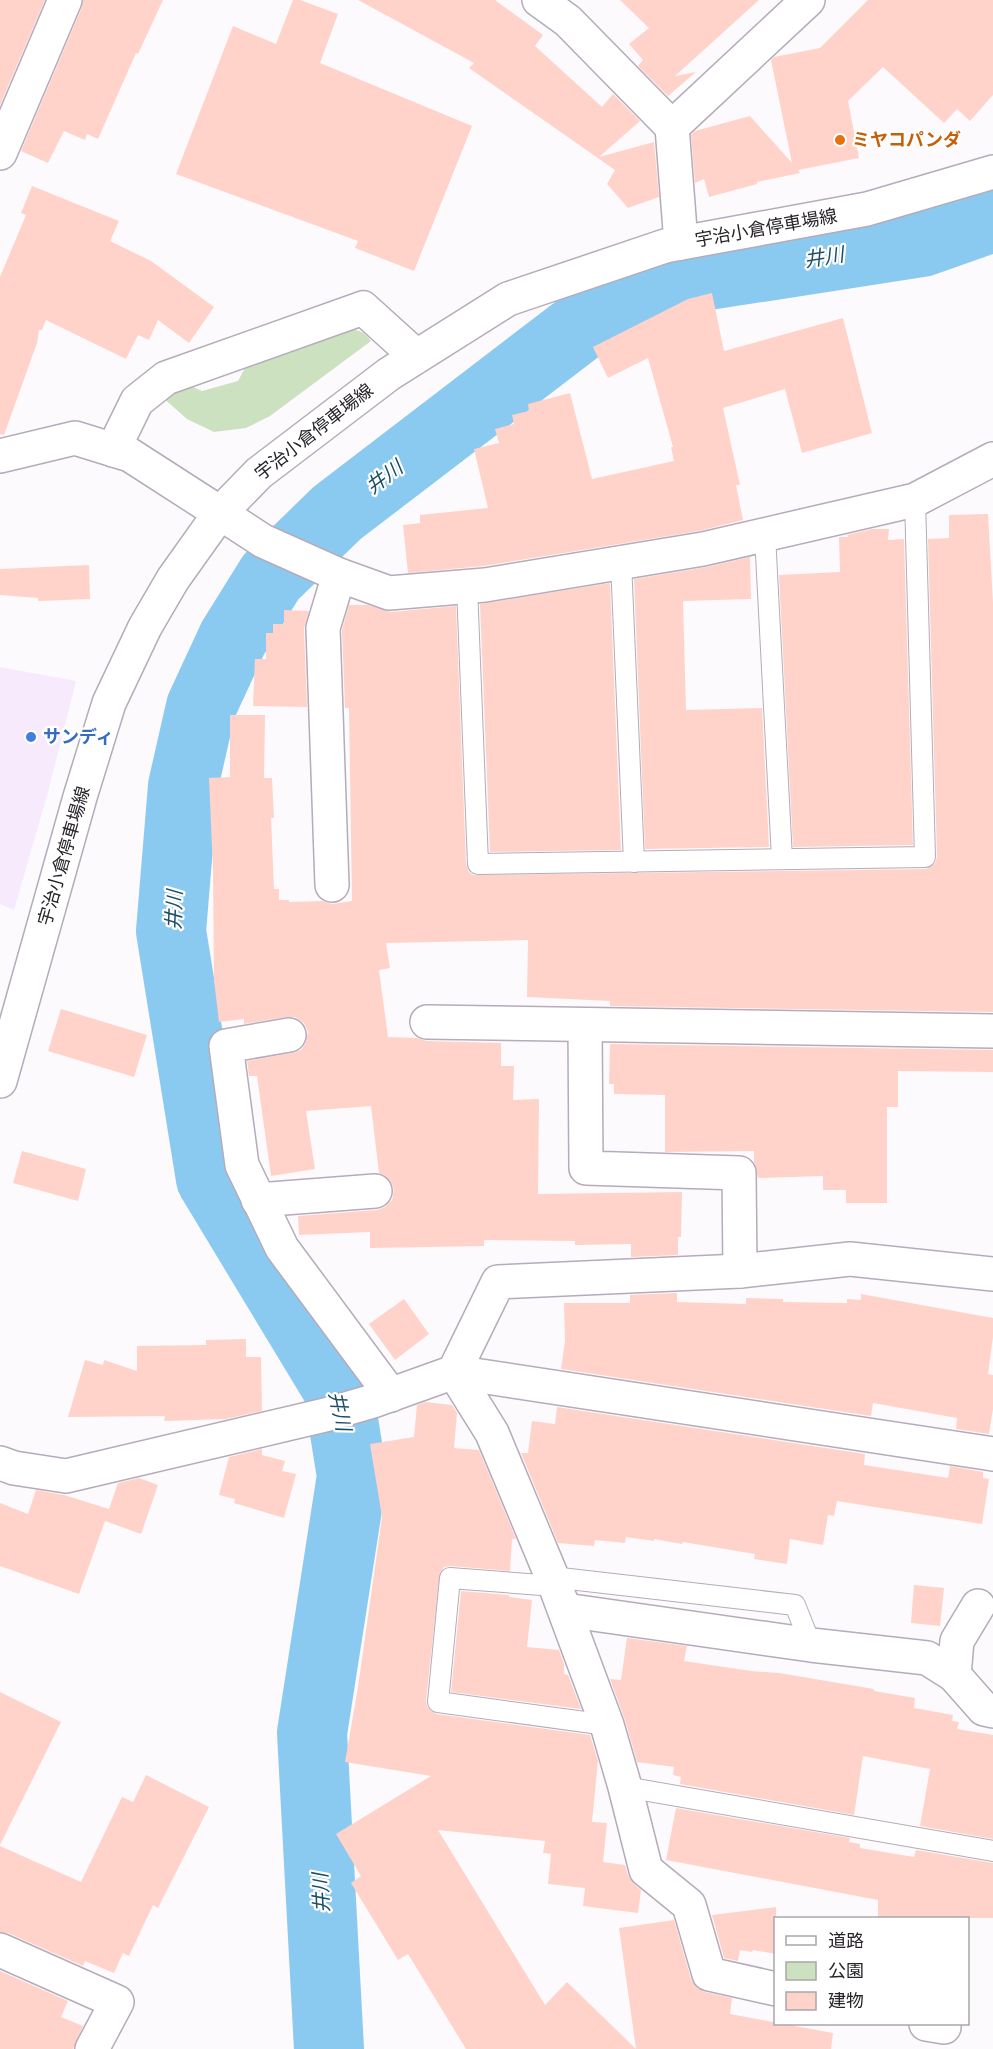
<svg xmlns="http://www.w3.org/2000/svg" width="993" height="2049" font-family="Rubik,'Noto Sans JP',sans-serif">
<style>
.built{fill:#f6eafc}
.green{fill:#cbe1bf}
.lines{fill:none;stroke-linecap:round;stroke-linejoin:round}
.river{stroke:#8bcaf0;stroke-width:70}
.building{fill:#ffd3ca}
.service-casing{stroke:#b5abba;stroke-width:22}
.minor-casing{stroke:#b5abba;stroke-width:36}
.tertiary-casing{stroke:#b5abba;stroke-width:36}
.secondary-casing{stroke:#b5abba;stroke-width:36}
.service{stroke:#fff;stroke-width:20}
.minor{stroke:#fff;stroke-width:33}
.tertiary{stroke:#fff;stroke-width:33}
.secondary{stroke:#fff;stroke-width:33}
.food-dot{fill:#e8710a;stroke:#fff;stroke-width:2}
.shop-dot{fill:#3f7fe0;stroke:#fff;stroke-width:2}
.labels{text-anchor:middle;stroke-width:4.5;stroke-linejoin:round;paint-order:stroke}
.food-label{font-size:18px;font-weight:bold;fill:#c56008;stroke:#fff;text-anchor:start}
.street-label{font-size:18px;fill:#272329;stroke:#fff}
.shop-label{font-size:18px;font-weight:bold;fill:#366cbe;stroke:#fff;text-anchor:start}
.water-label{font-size:20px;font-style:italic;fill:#1d4e68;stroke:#fff}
</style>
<rect width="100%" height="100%" fill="#fcfafd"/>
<!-- built -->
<polygon class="built" points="0,667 76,681 48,792 14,910 0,904"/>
<!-- green -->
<path class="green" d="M340 328C353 329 363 329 371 341L270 416 246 428 214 432 187 419 161 396 184 383 202 391 238 381 248 362Z"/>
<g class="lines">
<!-- river -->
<polyline class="river" points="329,2049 312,1733 352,1476 338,1389 211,1179 171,931 183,786 201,707 233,638 271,577 337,513 601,311 702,276 922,242 993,217"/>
</g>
<!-- building -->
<g class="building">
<polygon points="0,0 45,0 0,105"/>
<polygon points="83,0 163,0 138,54 136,53 98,139 87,134 85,140 64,131 48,163 21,151 82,7"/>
<polygon points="293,0 300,0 338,14 320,63 472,126 414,271 355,248 358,241 176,174 233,26 276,44"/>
<polygon points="358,0 495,0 543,35 535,46 602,107 613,94 640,121 599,157 654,142 659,197 628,208 607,184 615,170 469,68 474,63"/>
<polygon points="620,0 759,0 675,76 696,72 668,96 638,66 643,60 629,44 649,28"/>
<polygon points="868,0 993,0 993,95 970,121 957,109 944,123 883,67 848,101 859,158 798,170 800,173 757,182 757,184 709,197 704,179 695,183 691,135 695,131 750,116 792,163 771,60 774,57 820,48"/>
<polygon points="32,186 119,221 110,241 151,261 214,307 189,343 158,320 149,340 138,335 126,359 46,320 42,330 39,330 37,343 4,435 0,434 0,277 26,215 21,213"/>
<polygon points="712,293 724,351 843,318 872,433 802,453 785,389 723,408 740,485 736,485 743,520 699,531 483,566 408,573 403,525 420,523 420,515 488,508 474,449 499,443 495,429 514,424 512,415 529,411 528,404 570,393 592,479 674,461 671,447 673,447 648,358 608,378 593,347 688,299"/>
<polygon points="988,514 993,603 993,1012 610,1006 610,1001 527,997 528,940 386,943 390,968 379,970 388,1037 417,1038 427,1041 501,1043 501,1066 514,1066 513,1100 539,1099 538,1194 682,1192 681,1237 678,1237 678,1255 631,1257 631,1244 575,1245 575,1241 484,1240 484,1246 370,1248 370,1232 299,1235 298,1216 377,1210 385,1207 392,1200 394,1189 390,1180 379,1173 371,1106 306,1111 315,1169 271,1176 257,1076 249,1076 247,1061 292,1053 301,1050 306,1042 308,1032 304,1023 295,1017 286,1017 244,1024 244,1019 219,1022 214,980 213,870 209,778 230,777 230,715 265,715 264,778 272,778 274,818 271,818 274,889 279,889 279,900 289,900 289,902 323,901 332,904 352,901 349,708 345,708 342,630 349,605 368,605 391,612 456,606 466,864 468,871 473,875 926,869 935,863 937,857 928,539 949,538 949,515"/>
<polygon points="872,529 889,529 888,540 904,539 913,845 793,847 779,575 840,572 839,537 848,537 847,535"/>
<polygon points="750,557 751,599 683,601 686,710 762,708 769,847 645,849 634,579 707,567"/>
<polygon points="89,565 90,599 38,601 38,598 0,595 0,569"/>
<polygon points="610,583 621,850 490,852 480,604"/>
<polygon points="284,610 309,611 304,629 307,707 253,706 255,659 266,659 266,633 273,633 273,624 284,624"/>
<polygon points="61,1009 147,1035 134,1077 48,1051"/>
<polygon points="610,1044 993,1050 993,1072 898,1071 898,1107 887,1107 887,1203 846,1203 846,1190 823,1190 823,1176 758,1178 754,1162 754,1151 665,1152 665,1095 614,1094 614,1084 609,1084"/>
<polygon points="22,1151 86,1169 78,1201 13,1183"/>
<polygon points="677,1293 677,1302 746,1304 746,1298 783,1299 783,1302 847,1303 847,1299 861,1300 861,1294 993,1318 993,1337 988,1374 993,1375 993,1409 989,1434 956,1429 957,1418 873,1403 871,1416 561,1369 565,1341 564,1303 630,1303 630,1295"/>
<polygon points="404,1299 429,1334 395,1360 369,1324"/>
<polygon points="246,1339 246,1357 261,1357 262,1411 226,1419 164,1421 165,1416 68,1417 85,1360 103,1365 104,1360 137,1371 137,1346 206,1345 206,1340"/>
<polygon points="425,1402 452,1405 457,1413 454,1448 479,1450 516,1539 512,1539 510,1571 451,1566 444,1567 440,1572 426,1701 427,1707 436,1714 590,1735 598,1761 592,1822 607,1823 603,1862 625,1865 628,1875 634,1884 641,1890 638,1913 583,1906 585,1888 548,1884 551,1854 543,1853 545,1841 438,1830 545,2005 567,1982 636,2049 619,1928 674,1920 691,1979 697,1988 705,1992 732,1998 730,2014 833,2033 831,2049 466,2049 408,1954 398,1960 351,1883 361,1876 336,1834 431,1776 345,1762 358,1687 382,1517 370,1444 414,1437 417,1405"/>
<polygon points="557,1407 865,1454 864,1465 948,1478 950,1466 983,1472 983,1478 989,1479 982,1524 837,1501 834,1516 828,1515 823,1545 790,1539 787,1564 754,1559 755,1554 683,1542 682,1544 654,1539 654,1541 626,1537 625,1543 595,1540 594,1546 558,1543 521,1453 528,1453 532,1421 555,1424"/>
<polygon points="262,1449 262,1455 285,1461 282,1471 296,1474 284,1518 234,1503 235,1499 219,1495 229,1457"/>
<polygon points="139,1478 158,1485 141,1534 105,1521 79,1594 0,1566 0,1503 28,1514 36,1490 64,1495 109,1509 118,1483"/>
<polygon points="914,1585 944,1588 940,1626 911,1623"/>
<polygon points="461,1591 509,1595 509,1597 532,1600 527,1647 559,1650 564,1664 564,1674 568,1675 581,1709 451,1692"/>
<polygon points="627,1638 687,1646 684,1661 751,1671 779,1673 874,1689 874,1691 915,1698 914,1708 953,1715 952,1721 959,1722 957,1729 993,1735 993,1839 920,1826 930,1769 863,1756 854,1815 680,1784 681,1777 673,1775 674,1767 637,1762 625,1720 610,1679 621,1680"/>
<polygon points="0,1692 61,1722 0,1845"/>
<polygon points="146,1775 209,1807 158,1908 153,1905 129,1956 123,1953 114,1973 85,1961 83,1966 8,1933 0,1932 0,1846 81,1882 122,1797 133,1802"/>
<polygon points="676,1808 850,1838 849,1842 860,1844 860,1848 914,1857 916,1850 993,1863 993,1918 878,1918 878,1900 666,1860"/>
<polygon points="776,1907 776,1954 753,1950 752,1952 740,1950 738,1961 724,1958 712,1915"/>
<polygon points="0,1971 68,2001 61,2017 83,2026 73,2049 0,2049"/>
</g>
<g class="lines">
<defs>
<g id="service">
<polyline points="765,535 782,859"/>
<polyline points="621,562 634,862"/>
<polyline points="467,587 478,864 925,857 915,500"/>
<polyline points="552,1577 795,1605 811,1645"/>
<polyline points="555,1586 450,1578 438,1702 607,1725"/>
<polyline points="625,1787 993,1851"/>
</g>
<g id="minor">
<polyline points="539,0 568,21 672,127 681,243"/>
<polyline points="672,127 808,0"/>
<polyline points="0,153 65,0"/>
<polyline points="113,450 137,401 166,378 363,308 416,356"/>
<polyline points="220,513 263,541 339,575 389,593 485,585 703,549 915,500 993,459"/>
<polyline points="332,885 323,628 339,575"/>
<polyline points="427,1022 993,1031"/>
<polyline points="585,1025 586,1168 739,1173 740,1271"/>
<polyline points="289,1035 226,1046 242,1165 282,1248 391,1395"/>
<polyline points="258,1200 375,1191"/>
<polyline points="0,1463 14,1468 66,1476 325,1415 373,1401 454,1372 498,1282 740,1271 850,1259 993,1274"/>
<polyline points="565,1610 811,1645 927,1658 954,1675 957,1641 978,1606"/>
<polyline points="954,1675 984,1709 993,1711"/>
<polyline points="0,1950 117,2002 92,2049"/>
<polyline points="776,1989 709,1974 689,1905 646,1870 625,1787 607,1725 552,1577 492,1433 454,1372 993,1454"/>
<polyline points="926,2024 944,2027"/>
</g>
<polyline id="tertiary" points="0,456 75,438 130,455 220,513"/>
<polyline id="secondary" points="0,1081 80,797 109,703 145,627 173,579 220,513 259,473 389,374 508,299 665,246 867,209 993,172"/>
</defs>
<!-- service casing -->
<use href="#service" class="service-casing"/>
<!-- minor casing -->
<use href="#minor" class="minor-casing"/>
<!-- tertiary casing -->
<use href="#tertiary" class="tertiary-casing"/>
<!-- secondary casing -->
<use href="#secondary" class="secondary-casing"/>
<!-- service -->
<use href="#service" class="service"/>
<!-- minor -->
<use href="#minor" class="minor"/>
<!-- tertiary -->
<use href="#tertiary" class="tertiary"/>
<!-- secondary -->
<use href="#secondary" class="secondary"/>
</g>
<!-- markers -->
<circle class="food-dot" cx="840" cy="140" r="6"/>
<circle class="shop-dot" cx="31" cy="737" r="6"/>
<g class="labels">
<!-- food labels -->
<g class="food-label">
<text x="852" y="146">ミヤコパンダ</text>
</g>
<!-- street labels -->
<g class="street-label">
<text transform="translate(766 228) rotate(-10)" y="6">宇治小倉停車場線</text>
<text transform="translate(314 432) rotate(-38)" y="6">宇治小倉停車場線</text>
<text transform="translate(64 856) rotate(-74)" y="6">宇治小倉停車場線</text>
</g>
<!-- shop labels -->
<g class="shop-label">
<text x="43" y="743">サンディ</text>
</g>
<!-- water labels -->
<g class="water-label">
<text transform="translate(824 257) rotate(-9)" y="7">井川</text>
<text transform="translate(384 477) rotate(-37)" y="7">井川</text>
<text transform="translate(174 910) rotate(-88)" y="7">井川</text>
<text transform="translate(340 1411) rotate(78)" y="7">井川</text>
<text transform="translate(321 1893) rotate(-93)" y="7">井川</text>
</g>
</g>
<!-- legend -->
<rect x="774" y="1917" width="195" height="108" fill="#ffffff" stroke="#a9a7a9" stroke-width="1.5"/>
<rect x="786" y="1936" width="30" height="9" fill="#ffffff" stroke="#a9a7a9" stroke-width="1.5"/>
<text x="828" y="1947" font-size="18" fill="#272329">道路</text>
<rect x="786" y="1962" width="30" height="18" fill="#cbe1bf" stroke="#a9a7a9" stroke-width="1.5"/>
<text x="828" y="1977" font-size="18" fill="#272329">公園</text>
<rect x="786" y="1992" width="30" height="18" fill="#ffd3ca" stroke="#a9a7a9" stroke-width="1.5"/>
<text x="828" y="2007" font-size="18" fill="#272329">建物</text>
</svg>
